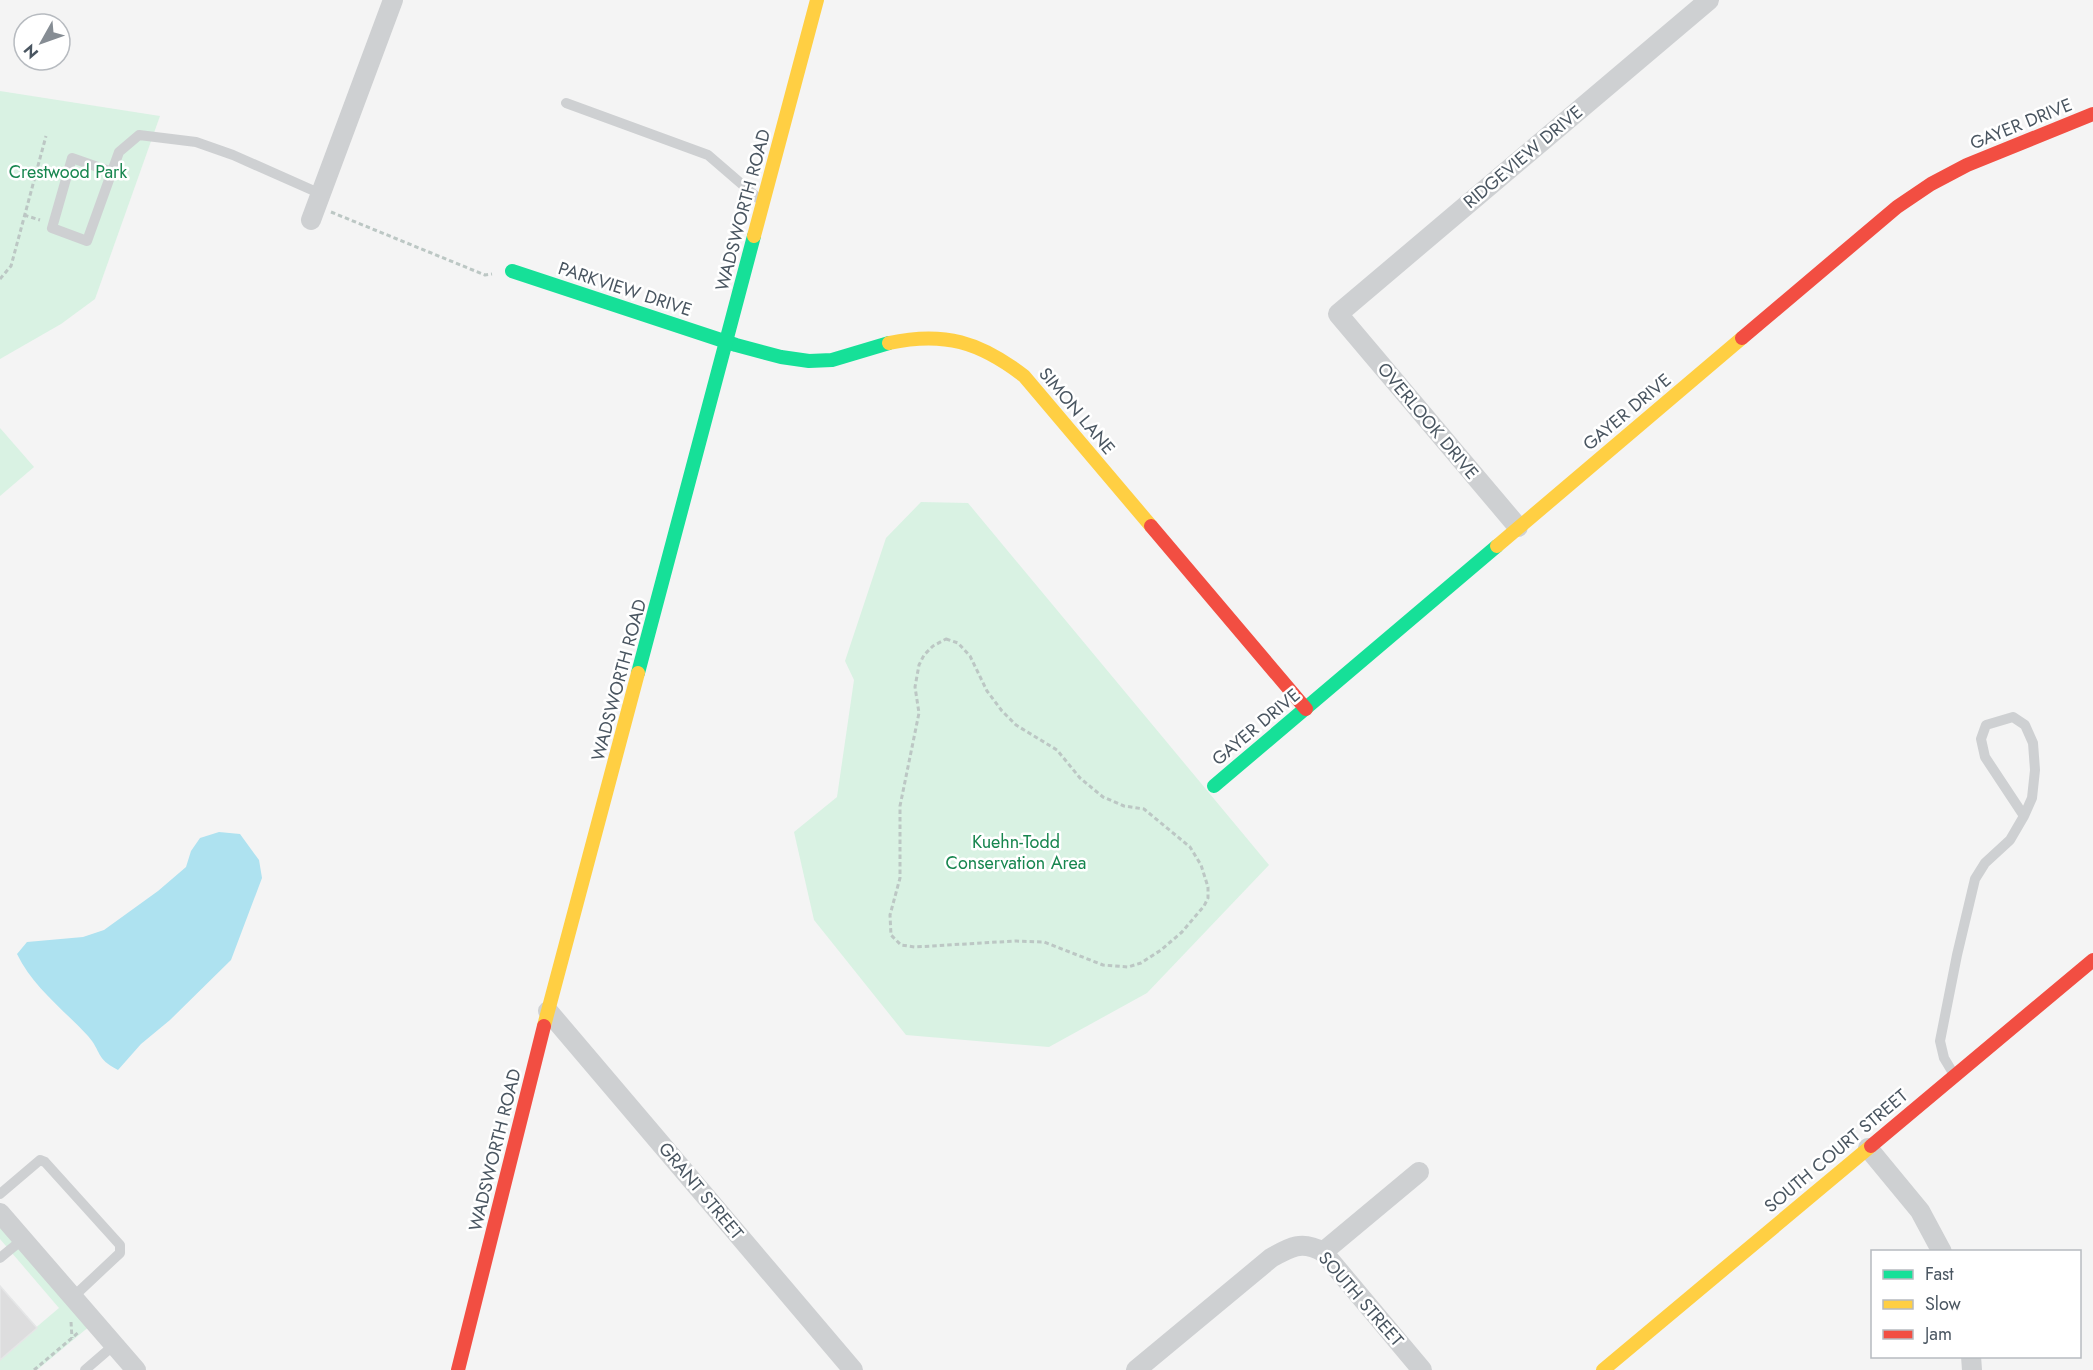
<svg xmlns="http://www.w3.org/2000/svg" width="2093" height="1370" font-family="Jost,sans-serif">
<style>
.green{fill:#d9f2e3}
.water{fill:#aee2f0}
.building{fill:#ddddde;stroke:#e5e6e7;stroke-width:1.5}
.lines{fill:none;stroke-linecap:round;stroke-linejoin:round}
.path{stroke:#bcc7c4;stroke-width:3;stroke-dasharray:4.5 3;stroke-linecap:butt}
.lane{stroke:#ced0d2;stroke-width:10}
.street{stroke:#ced0d2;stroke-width:20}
.fast{stroke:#16e098;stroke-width:14}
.slow{stroke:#ffcf43;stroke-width:14}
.jam{stroke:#f24e42;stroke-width:14}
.labels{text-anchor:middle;stroke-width:5;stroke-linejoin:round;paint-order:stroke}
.street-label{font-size:18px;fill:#4a5661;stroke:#fff}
.park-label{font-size:18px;fill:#17864f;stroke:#fff}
</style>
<rect width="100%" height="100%" fill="#f4f4f4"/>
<!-- green -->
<g class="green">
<polygon points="0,91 160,116 95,299 61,324 0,359"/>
<polygon points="0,428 34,467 0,496"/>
<polygon points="921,502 968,503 1269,865 1147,993 1049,1047 906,1035 814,920 794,832 837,797 854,680 845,661 886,538"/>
<polygon points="0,1221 91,1325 37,1370 0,1370 0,1358 59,1308 0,1239"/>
</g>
<!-- water -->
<path class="water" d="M219 832 240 834 259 860 262 878 231 960 170 1020 141 1044 118 1070C95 1058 102 1052 88 1036 63 1009 33 987 17 954L27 942 83 937 104 930 158 891 186 867 191 851 200 838Z"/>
<!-- building -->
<polygon class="building" points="0,1286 37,1328 0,1360"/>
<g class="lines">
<!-- path -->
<g class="path">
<polyline points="331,212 485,275 492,274"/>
<polyline points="24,215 40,220"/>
<polyline points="0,279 11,266 46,136"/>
<polygon points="946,639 958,643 970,656 987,691 1002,711 1016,725 1057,750 1080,778 1103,797 1124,806 1144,809 1190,847 1201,865 1208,887 1208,898 1204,906 1182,932 1161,950 1141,963 1128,967 1103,965 1044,942 1015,941 915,947 901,945 891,935 890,915 900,878 900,806 919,713 915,687 919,665 924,655 933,646"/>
<polyline points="71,1322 72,1338"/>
<polyline points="34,1370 79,1332"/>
</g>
<!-- lane -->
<g class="lane">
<polyline points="566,103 708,155 759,199"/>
<polyline points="112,172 72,158 52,228 87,241 119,152 139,135 196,142 233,155 321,194"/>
<polyline points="1953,1073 1944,1058 1940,1041 1957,955 1975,879 1985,863 2010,840 2024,816 1985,757 1981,739 1986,725 2013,717 2025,725 2033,743 2035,770 2032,798 2024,816"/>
<polyline points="0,1194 40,1160 45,1162 120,1245 120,1253 72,1298"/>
<polyline points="0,1258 23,1239"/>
<polyline points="85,1370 114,1345"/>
</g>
<!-- street -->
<g class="street">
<polyline points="311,220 393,0"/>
<polyline points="1518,527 1338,314 1709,0"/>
<polyline points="548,1011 853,1370"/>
<polyline points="1868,1148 1920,1211 1942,1252"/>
<polyline points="0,1213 136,1370"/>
<polyline points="1323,1252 1419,1172"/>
<polyline points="1971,1356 1972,1370"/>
<path d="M1136 1370 1271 1258C1290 1247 1302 1240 1323 1252L1422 1370"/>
</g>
<!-- fast -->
<g class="fast">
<polyline points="512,271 736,345 781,357 809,361 832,360 889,343"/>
<polyline points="638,673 754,236"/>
<polyline points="1214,786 1497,546"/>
</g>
<!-- slow -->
<g class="slow">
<polyline points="754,236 817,0"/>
<path d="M889 343C944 331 980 342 1024 376L1151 526"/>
<polyline points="1497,546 1742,338"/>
<polyline points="544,1026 638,673"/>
<polyline points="1603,1370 1871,1146"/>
</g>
<!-- jam -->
<g class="jam">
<polyline points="1742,338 1897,207 1931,184 1967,165 2093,114"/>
<polyline points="1151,526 1306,709"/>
<polyline points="1871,1146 2093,960"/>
<polyline points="458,1370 544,1026"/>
</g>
</g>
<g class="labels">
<!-- street labels -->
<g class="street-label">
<text transform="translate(2021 124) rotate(-22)" y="6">GAYER DRIVE</text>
<text transform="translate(1523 157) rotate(-40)" y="6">RIDGEVIEW DRIVE</text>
<text transform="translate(743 210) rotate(-75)" y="6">WADSWORTH ROAD</text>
<text transform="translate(625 289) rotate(18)" y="6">PARKVIEW DRIVE</text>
<text transform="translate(1077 411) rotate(50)" y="6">SIMON LANE</text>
<text transform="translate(1627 412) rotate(-40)" y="6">GAYER DRIVE</text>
<text transform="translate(1428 421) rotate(50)" y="6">OVERLOOK DRIVE</text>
<text transform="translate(619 680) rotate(-75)" y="6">WADSWORTH ROAD</text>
<text transform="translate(1256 727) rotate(-40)" y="6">GAYER DRIVE</text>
<text transform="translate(495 1150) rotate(-76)" y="6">WADSWORTH ROAD</text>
<text transform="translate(1836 1151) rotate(-40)" y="6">SOUTH COURT STREET</text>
<text transform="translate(701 1191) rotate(50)" y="6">GRANT STREET</text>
<text transform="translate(1361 1299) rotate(49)" y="6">SOUTH STREET</text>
</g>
<!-- park labels -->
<g class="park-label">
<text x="68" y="178">Crestwood Park</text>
<text x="1016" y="848">Kuehn-Todd<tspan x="1016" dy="21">Conservation Area</tspan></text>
</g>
</g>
<!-- legend -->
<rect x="1871" y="1250" width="210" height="108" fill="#ffffff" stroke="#b7bbc0" stroke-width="1.5"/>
<rect x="1883" y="1270" width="30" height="9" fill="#16e098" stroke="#b7bbc0" stroke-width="1.5"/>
<text x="1925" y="1280" font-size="18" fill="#4a5661">Fast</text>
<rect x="1883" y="1300" width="30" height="9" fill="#ffcf43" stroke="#b7bbc0" stroke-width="1.5"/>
<text x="1925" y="1310" font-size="18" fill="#4a5661">Slow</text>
<rect x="1883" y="1330" width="30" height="9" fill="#f24e42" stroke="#b7bbc0" stroke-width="1.5"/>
<text x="1925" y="1340" font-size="18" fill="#4a5661">Jam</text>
<!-- north arrow -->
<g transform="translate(42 42) rotate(230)"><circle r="28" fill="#ffffff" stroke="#b7bbc0" stroke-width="1.5"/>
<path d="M0-4.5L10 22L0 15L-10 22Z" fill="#868d94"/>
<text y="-9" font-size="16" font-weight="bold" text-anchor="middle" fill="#4a5661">N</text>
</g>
</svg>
